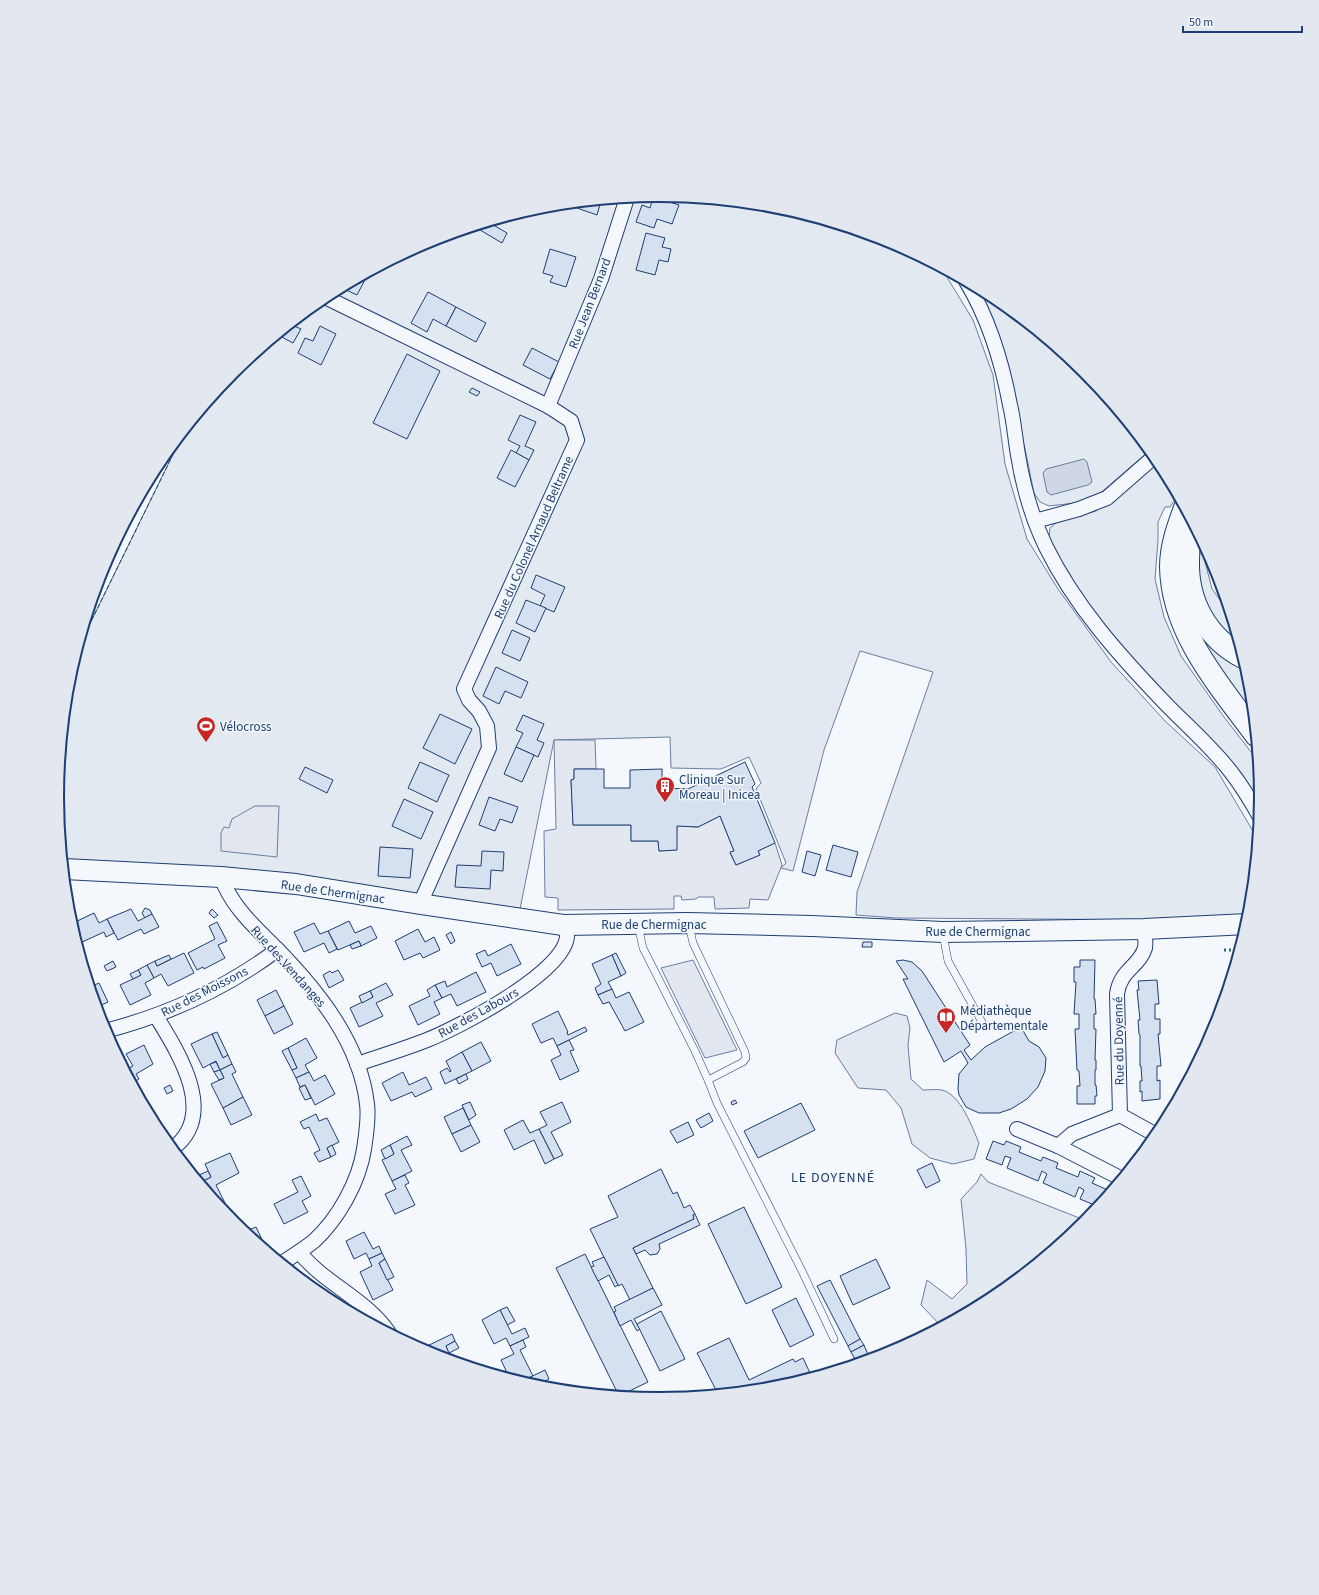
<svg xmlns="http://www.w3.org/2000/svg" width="1319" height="1595" font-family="'Source Sans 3',sans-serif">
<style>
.green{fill:#e3e9f0;stroke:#687fa3}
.parking{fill:#e3e8f0;stroke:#687fa3}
.water{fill:#cfd7e4;stroke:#687fa3}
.building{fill:#d5e0f0;stroke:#1d3f73}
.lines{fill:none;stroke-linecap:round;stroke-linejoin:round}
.lane-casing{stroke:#1d3f73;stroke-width:8}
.street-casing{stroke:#1d3f73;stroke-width:16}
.secondary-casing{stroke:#1d3f73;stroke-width:22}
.highway-casing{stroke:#1d3f73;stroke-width:24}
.lane{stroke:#f4f7fb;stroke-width:7}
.street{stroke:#f4f7fb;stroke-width:14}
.secondary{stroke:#f4f7fb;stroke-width:20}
.highway{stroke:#f4f7fb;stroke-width:22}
.hedge{stroke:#2c6c60;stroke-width:3;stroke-dasharray:2 3;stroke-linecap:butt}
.fence{stroke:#1d3f73;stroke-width:1;stroke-dasharray:5 2;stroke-linecap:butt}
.labels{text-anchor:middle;stroke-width:3;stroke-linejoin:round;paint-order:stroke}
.street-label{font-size:13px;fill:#1d3f73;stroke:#f4f7fb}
.poi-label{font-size:13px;fill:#1d3f73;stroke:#f4f7fb;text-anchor:start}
.neighbourhood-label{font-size:14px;letter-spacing:1px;fill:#1d3f73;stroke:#f4f7fb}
.rim{fill:none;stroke:#1d3f73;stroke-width:2}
</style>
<rect width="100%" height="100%" fill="#f4f7fb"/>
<!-- green -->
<g class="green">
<polygon points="660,195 777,207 890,241 942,269 973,320 993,375 1005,464 1027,539 1058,589 1111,662 1165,721 1215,767 1247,821 1258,840 1250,915 1175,920 896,918 856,915 857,892 933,672 860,651 824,750 793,871 781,868 786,863 756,789 761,783 749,757 721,769 671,768 670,737 554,740 520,909 64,869 57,797 69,680 79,646 184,432 234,371 325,296 429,241 542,207"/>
<polygon points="974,286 994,297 1086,372 1150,450 1098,495 1075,503 1049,506 1040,502 1034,493 1012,385"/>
<polygon points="1158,460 1178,495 1170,507 1165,507 1158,522 1158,540 1155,579 1164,617 1181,656 1224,717 1258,761 1262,802 1217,745 1187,716 1127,652 1075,588 1049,537 1050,528 1057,522 1096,511 1117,495"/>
<polygon points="1196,553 1203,554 1212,589 1231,615 1240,644 1219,630 1197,588"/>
<polygon points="1199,631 1246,667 1250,680 1255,723 1213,666"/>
<path d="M895 1013 907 1016 910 1028 908 1045 911 1079 923 1090C929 1090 937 1089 942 1090 961 1095 972 1127 979 1143L974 1159 953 1164 930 1158 912 1144 901 1108 886 1090 858 1088 835 1053 837 1040Z"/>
<polygon points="981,1174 988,1182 1087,1221 994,1299 942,1327 921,1305 927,1280 952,1299 967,1284 966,1249 961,1199 977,1182"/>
</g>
<!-- parking -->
<g class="parking">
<polygon points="142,494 113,554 110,554"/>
<polygon points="554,740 595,740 596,769 574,769 574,779 571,780 573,825 631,825 631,841 658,841 659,851 676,850 677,826 698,827 720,816 734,851 730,853 736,865 760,855 758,851 775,843 782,865 768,900 750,899 749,908 715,909 714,897 698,897 696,899 682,900 681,896 674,896 674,909 558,910 558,898 545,897 544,831 556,829"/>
<polygon points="255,806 279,806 277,857 221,851 221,833 224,827 229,828 232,819"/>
<polygon points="693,960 737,1050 705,1058 661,968"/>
</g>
<!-- water -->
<polygon class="water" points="1084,459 1087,462 1092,482 1088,485 1051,495 1047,492 1043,473 1046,469"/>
<!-- building -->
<g class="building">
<polygon points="653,197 679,205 672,224 657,219 654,228 636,222 642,205 650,208"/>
<polygon points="601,201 597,215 577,208 578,203"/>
<polygon points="499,220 495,226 507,233 502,243 475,227"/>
<polygon points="646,233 665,238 662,247 671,249 668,262 659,260 655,275 636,270"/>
<polygon points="550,249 576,257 566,287 550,282 553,276 543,273"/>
<polygon points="368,274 357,295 342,288 342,287"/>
<polygon points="428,292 456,307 446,326 433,319 427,332 411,323"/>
<polygon points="456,307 486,323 476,342 446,326"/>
<polygon points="294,322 292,325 301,329 293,343 278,335"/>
<polygon points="320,326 336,334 321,365 298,353 305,338 313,341"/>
<polygon points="532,348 559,362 550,379 523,365"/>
<polygon points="407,354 440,371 407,439 373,423"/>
<polygon points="472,388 480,392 477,396 469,392"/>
<polygon points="520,415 536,422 525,446 534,450 529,460 516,453 520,446 508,440"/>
<polygon points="511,450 529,460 515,487 497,478"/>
<polygon points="536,575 565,587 554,612 540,606 545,595 531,588"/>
<polygon points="526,600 546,608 535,632 516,623"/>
<polygon points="512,630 530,638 520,661 502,653"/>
<polygon points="496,667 528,682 521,698 505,691 499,704 483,696"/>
<polygon points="440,714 472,729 455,764 423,748"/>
<polygon points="523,715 544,724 537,740 544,743 538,757 516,747 523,733 516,730"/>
<polygon points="516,747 534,755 522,782 504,774"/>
<polygon points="420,762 449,775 437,802 408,788"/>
<polygon points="745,762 755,784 752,787 775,843 758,851 760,855 736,865 730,852 734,851 720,816 698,827 677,826 677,850 659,851 658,841 631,841 631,825 573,825 571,780 574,779 574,769 604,769 604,788 630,788 630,770 662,769 662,788 688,789"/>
<polygon points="305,767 333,780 327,793 299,779"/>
<polygon points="489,797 518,807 512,823 500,819 495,831 479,825"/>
<polygon points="404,799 433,812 421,839 392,826"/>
<polygon points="833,845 858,852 851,877 826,870"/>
<polygon points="380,847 413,849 410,878 378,876"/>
<polygon points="482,851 504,852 503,871 491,870 490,889 455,887 457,865 481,866"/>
<polygon points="807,851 821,855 815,876 802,872"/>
<polygon points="145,908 150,910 152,914 145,918 142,913"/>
<polygon points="131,909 138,921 152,914 159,927 144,934 141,929 118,940 107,919"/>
<polygon points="212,909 218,915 214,918 209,913"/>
<polygon points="94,913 99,923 107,919 114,933 106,937 104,932 80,943 71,924"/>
<polygon points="349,921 355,933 371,926 377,938 361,946 359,941 338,950 328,931"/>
<polygon points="217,922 227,941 218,945 225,958 204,969 203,967 197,970 188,953 215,939 209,926"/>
<polygon points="314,923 320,934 328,931 337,949 329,953 324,943 304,952 294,932"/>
<polygon points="418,929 425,942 434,937 440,950 423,958 420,953 404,960 395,941"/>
<polygon points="451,932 455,941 451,944 446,935"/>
<polygon points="359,941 361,946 352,949 350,945"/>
<polygon points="863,942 872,942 872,947 862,947"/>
<polygon points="511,944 521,964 497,976 491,963 482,967 476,954 485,950 488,956"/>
<polygon points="184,953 194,973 168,986 161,974 154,978 147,965 155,961 157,966"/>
<polygon points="616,953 626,973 621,976 612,955"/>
<polygon points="169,955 171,959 157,966 155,961"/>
<polygon points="612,955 621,976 608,982 612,989 598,995 595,988 601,984 592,964"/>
<polygon points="903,960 912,962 922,971 970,1045 964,1050 971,1060 985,1047 1021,1027 1029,1041 1039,1047 1046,1058 1045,1071 1038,1087 1027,1099 1011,1109 999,1113 979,1113 966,1107 959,1095 958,1089 959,1074 968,1063 961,1051 944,1062 903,979 908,979 896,961"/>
<polygon points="1080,960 1095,960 1094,999 1095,999 1096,1014 1094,1014 1094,1029 1096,1029 1095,1060 1096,1060 1096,1070 1095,1070 1095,1085 1096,1085 1097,1096 1095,1096 1095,1104 1077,1104 1077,1086 1080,1086 1079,1071 1077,1070 1075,1029 1079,1029 1079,1014 1074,1014 1076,982 1074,982 1074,967 1080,967"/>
<polygon points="113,961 116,967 107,971 104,966"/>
<polygon points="147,965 154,978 145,983 151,995 130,1005 120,985 141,975 138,970"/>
<polygon points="138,970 141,975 133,979 130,974"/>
<polygon points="338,970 344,980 329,988 323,975 330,971 332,973"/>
<polygon points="476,972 486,992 457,1006 451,994 442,998 435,985 445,981 447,987"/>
<polygon points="1157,980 1159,1004 1155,1004 1155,1019 1160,1019 1160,1034 1158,1034 1161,1066 1157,1066 1157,1081 1160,1080 1160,1099 1142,1101 1142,1091 1140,1092 1140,1081 1142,1081 1141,1066 1140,1066 1140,1035 1139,1034 1138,1020 1140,1020 1137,990 1139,990 1138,981"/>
<polygon points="99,983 108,1002 97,1007 90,987"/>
<polygon points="386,983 393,995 376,1003 383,1016 359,1027 350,1008 373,997 370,991"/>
<polygon points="435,985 442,998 434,1002 440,1014 418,1025 409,1006 430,996 427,990"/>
<polygon points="612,989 616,998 629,992 644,1022 625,1031 609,1002 603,1004 598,995"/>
<polygon points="276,990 284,1006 265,1016 257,1000"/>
<polygon points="370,991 373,997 362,1003 359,996"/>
<polygon points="284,1006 293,1024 274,1034 265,1016"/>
<polygon points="558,1011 568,1032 567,1032 568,1035 585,1027 587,1031 557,1046 553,1038 541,1043 532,1024"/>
<polygon points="217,1032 228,1055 223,1058 212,1034"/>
<polygon points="212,1034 223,1058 228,1055 232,1064 220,1070 216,1061 203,1068 191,1044"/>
<polygon points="306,1038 317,1058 305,1065 309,1072 296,1078 292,1070 297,1068 288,1048"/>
<polygon points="569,1040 574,1050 570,1051 579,1071 560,1080 551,1060 561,1055 557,1046"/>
<polygon points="481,1042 491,1061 472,1071 462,1052"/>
<polygon points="144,1045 153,1064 136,1074 139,1079 133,1083 127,1069 133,1066 126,1054"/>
<polygon points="288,1048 297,1068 292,1070 282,1051"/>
<polygon points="462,1052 472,1071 445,1084 440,1072 447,1068 450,1072 451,1071 446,1061"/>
<polygon points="216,1062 220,1070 214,1072 210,1064"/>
<polygon points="232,1064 236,1072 232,1074 243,1097 223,1108 211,1084 224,1078 220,1070"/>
<polygon points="220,1070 224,1078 219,1080 214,1072"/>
<polygon points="309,1072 314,1081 325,1075 335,1094 315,1105 305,1085 300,1087 296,1078"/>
<polygon points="403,1072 409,1085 426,1077 432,1089 415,1097 412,1092 391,1101 382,1083"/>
<polygon points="466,1074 468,1079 459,1084 456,1079"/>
<polygon points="170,1085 173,1091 167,1094 164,1088"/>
<polygon points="305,1085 311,1098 305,1100 299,1088"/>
<polygon points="243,1097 252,1115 231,1125 223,1108"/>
<polygon points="735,1100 737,1103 732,1105 731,1102"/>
<polygon points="470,1102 476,1115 469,1120 462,1105"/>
<polygon points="562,1102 571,1122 551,1132 563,1155 554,1159 539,1129 547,1125 540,1112"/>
<polygon points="801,1103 815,1130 758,1158 744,1131"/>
<polygon points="463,1108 471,1125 452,1134 444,1117"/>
<polygon points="709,1113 713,1121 701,1128 696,1120"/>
<polygon points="316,1114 319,1121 327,1118 339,1142 327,1148 331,1157 319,1162 314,1153 320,1150 309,1127 304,1129 300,1122"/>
<polygon points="523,1120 530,1133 539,1129 554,1159 545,1164 534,1140 514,1150 504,1130"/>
<polygon points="688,1122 694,1135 677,1143 670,1131"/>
<polygon points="471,1125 480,1142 461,1152 452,1134"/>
<polygon points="407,1136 412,1145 401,1150 412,1171 392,1181 382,1160 394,1154 390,1145"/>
<polygon points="993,1141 1004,1145 1006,1141 1021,1147 1019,1152 1041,1161 1043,1157 1058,1163 1056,1168 1078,1177 1080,1171 1095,1178 1092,1183 1112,1192 1099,1207 1080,1199 1084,1190 1079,1187 1075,1197 1043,1183 1047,1174 1042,1171 1038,1181 1007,1168 1011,1158 1005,1156 1002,1165 986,1159"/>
<polygon points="332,1145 336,1154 331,1157 327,1148"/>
<polygon points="390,1145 394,1154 385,1159 381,1150"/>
<polygon points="230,1153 239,1173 216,1185 225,1203 219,1206 211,1194 209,1194 203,1181 211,1177 205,1164"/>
<polygon points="932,1163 940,1181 926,1188 917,1170"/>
<polygon points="661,1169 673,1194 677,1192 684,1208 690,1205 695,1214 693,1215 694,1219 633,1248 653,1288 630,1300 622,1284 618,1286 590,1229 618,1217 608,1196"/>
<polygon points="208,1171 211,1177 203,1181 199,1175"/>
<polygon points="405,1175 409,1183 405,1185 415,1205 395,1214 385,1194 396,1189 392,1181"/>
<polygon points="301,1176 311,1196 302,1201 308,1212 284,1224 274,1204 298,1192 292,1180"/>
<polygon points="203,1181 209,1194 200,1182"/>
<polygon points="744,1207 782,1287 746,1304 708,1224"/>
<polygon points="695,1214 700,1225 659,1244 660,1249 657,1254 650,1255 645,1250 636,1254 633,1248 694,1219 693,1215"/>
<polygon points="256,1227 265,1246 262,1247 244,1232"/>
<polygon points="364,1232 373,1249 379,1246 382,1253 369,1259 366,1253 354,1259 346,1241"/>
<polygon points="382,1253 385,1259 379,1263 393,1290 373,1300 360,1272 372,1266 369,1259"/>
<polygon points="585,1254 648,1382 619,1396 556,1268"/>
<polygon points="604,1257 618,1285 615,1287 609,1275 598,1281 591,1267 594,1266 592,1262"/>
<polygon points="385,1259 394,1277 387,1280 379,1263"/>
<polygon points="876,1259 890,1288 853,1305 840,1276"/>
<polygon points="830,1280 860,1339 848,1346 817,1286"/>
<polygon points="653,1288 662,1305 634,1319 640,1329 637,1331 631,1320 620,1326 614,1312 616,1311 614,1307"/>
<polygon points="796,1298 814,1335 790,1347 772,1310"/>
<polygon points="507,1307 515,1321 507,1325 500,1310"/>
<polygon points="500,1310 512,1334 525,1328 529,1337 510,1346 506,1338 494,1344 482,1320"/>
<polygon points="661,1311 685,1359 660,1371 637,1324"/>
<polygon points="452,1334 455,1341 446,1346 452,1359 449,1360 429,1354 425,1347"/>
<polygon points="729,1338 749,1380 793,1359 795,1362 803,1358 810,1373 802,1377 804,1380 777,1388 718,1394 697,1353"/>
<polygon points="860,1339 864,1345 851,1352 848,1346"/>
<polygon points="523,1340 526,1347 520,1350 533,1376 520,1382 510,1379 501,1360 514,1354 510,1346"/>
<polygon points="455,1341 459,1348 449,1353 446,1346"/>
<polygon points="864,1345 869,1357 857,1363 851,1352"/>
<polygon points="425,1347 429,1354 420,1350"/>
<polygon points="545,1370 549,1379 538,1385 540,1388 520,1382"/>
</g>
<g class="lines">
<defs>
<g id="lane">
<polyline points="638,925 643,948 695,1051 708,1080 743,1062 746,1058 745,1052 693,943 689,925"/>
<polyline points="943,934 948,961 983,1024"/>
<polyline points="708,1080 717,1103 802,1271 834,1339"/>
</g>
<g id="street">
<path d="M966 281C989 319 1002 362 1010 405 1014 421 1015 438 1018 455 1023 486 1032 518 1046 547 1075 606 1119 655 1164 702 1186 725 1211 746 1231 772 1242 786 1251 801 1260 817"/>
<polyline points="325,297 548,406 571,421 577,440 464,689 469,700 479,711 487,726 489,748 420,904"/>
<polyline points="548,406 601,279 627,198"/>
<polyline points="1035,521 1079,509 1107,498 1155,456"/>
<path d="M221 877C232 907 254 926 276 948 318 991 360 1043 367 1104 369 1119 366 1135 364 1149 359 1182 338 1219 314 1241 304 1249 293 1256 282 1263"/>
<path d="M1144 929C1145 935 1146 942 1145 948 1139 967 1120 970 1117 994L1120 1115 1158 1136"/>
<path d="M156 1016C178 1052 219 1115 172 1149"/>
<path d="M105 1031C167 1015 226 988 277 950"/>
<path d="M357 1064C381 1056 404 1049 427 1040 457 1028 571 970 567 933 566 931 564 927 563 925"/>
<polyline points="1017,1129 1058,1146 1122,1179"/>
<polyline points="1058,1146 1072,1134 1120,1115"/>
<path d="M299 1252C325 1284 366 1299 389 1333"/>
</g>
<polyline id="secondary" points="64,869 221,877 296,884 420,904 563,925 688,923 812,926 943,932 1144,929 1248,924"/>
<g id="highway">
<path d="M1185 508C1178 527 1171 546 1171 567 1172 632 1219 685 1256 735"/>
<path d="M1194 525C1189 536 1188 550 1188 561 1187 602 1207 638 1243 657"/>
</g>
</defs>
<!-- lane casing -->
<use href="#lane" class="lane-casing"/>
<!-- street casing -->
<use href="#street" class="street-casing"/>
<!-- secondary casing -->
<use href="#secondary" class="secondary-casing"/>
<!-- highway casing -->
<use href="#highway" class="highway-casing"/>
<!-- lane -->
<use href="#lane" class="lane"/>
<!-- street -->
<use href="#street" class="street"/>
<!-- secondary -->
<use href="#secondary" class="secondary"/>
<!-- highway -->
<use href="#highway" class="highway"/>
<!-- hedge -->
<polyline class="hedge" points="1224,950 1240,950"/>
<!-- fence -->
<polyline class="fence" points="79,646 184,432"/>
</g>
<!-- icons -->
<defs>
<symbol id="stadium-pin" viewBox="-11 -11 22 30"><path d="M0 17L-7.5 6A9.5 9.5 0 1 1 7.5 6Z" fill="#c62828" stroke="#f4f7fb"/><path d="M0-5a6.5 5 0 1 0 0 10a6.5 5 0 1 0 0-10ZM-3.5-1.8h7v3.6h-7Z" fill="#fff"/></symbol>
<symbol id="building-pin" viewBox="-11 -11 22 30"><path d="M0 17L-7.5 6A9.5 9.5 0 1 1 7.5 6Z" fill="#c62828" stroke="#f4f7fb"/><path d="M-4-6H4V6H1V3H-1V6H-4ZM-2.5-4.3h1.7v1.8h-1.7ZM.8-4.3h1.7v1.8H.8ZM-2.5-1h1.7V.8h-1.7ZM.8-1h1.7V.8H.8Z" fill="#fff"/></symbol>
<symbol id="library-pin" viewBox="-11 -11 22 30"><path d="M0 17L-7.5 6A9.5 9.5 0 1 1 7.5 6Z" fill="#c62828" stroke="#f4f7fb"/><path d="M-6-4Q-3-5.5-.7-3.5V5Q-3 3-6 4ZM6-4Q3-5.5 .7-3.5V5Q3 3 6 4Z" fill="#fff"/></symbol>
</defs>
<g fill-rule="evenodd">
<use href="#stadium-pin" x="195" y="715" width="22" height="30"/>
<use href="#building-pin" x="654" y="775" width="22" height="30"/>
<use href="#library-pin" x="935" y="1006" width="22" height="30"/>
</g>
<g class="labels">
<!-- street labels -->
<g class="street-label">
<text transform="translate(589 303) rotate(-69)" y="5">Rue Jean Bernard</text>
<text transform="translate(533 537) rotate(-66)" y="5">Rue du Colonel Arnaud Beltrame</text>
<text transform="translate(333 891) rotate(8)" y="5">Rue de Chermignac</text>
<text x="654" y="929">Rue de Chermignac</text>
<text x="978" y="936">Rue de Chermignac</text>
<text transform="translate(289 966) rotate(48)" y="5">Rue des Vendanges</text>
<text transform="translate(204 991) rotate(-27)" y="5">Rue des Moissons</text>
<text transform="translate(478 1012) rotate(-29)" y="5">Rue des Labours</text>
<text transform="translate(1118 1041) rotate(-91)" y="5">Rue du Doyenné</text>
</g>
<!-- poi labels -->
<g class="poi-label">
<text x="220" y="731">Vélocross</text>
<text x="679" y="784">Clinique Sur<tspan x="679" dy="15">Moreau | Inicea</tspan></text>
<text x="960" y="1015">Médiathèque<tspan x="960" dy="15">Départementale</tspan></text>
</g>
<!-- neighbourhood labels -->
<g class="neighbourhood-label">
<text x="833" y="1182">LE DOYENNÉ</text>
</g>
</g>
<!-- crop -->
<path d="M0 0H1319V1595H0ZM64 797a595 595 0 1 1 1190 0a595 595 0 1 1-1190 0Z" fill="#e3e8f0" fill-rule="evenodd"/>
<path class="rim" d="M64 797a595 595 0 1 1 1190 0a595 595 0 1 1-1190 0Z"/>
<!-- scale -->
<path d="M1183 26v6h119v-6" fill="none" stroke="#1d3f73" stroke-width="2"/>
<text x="1189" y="26" font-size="12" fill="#1d3f73" stroke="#f4f7fb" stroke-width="3" paint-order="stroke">50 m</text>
</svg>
